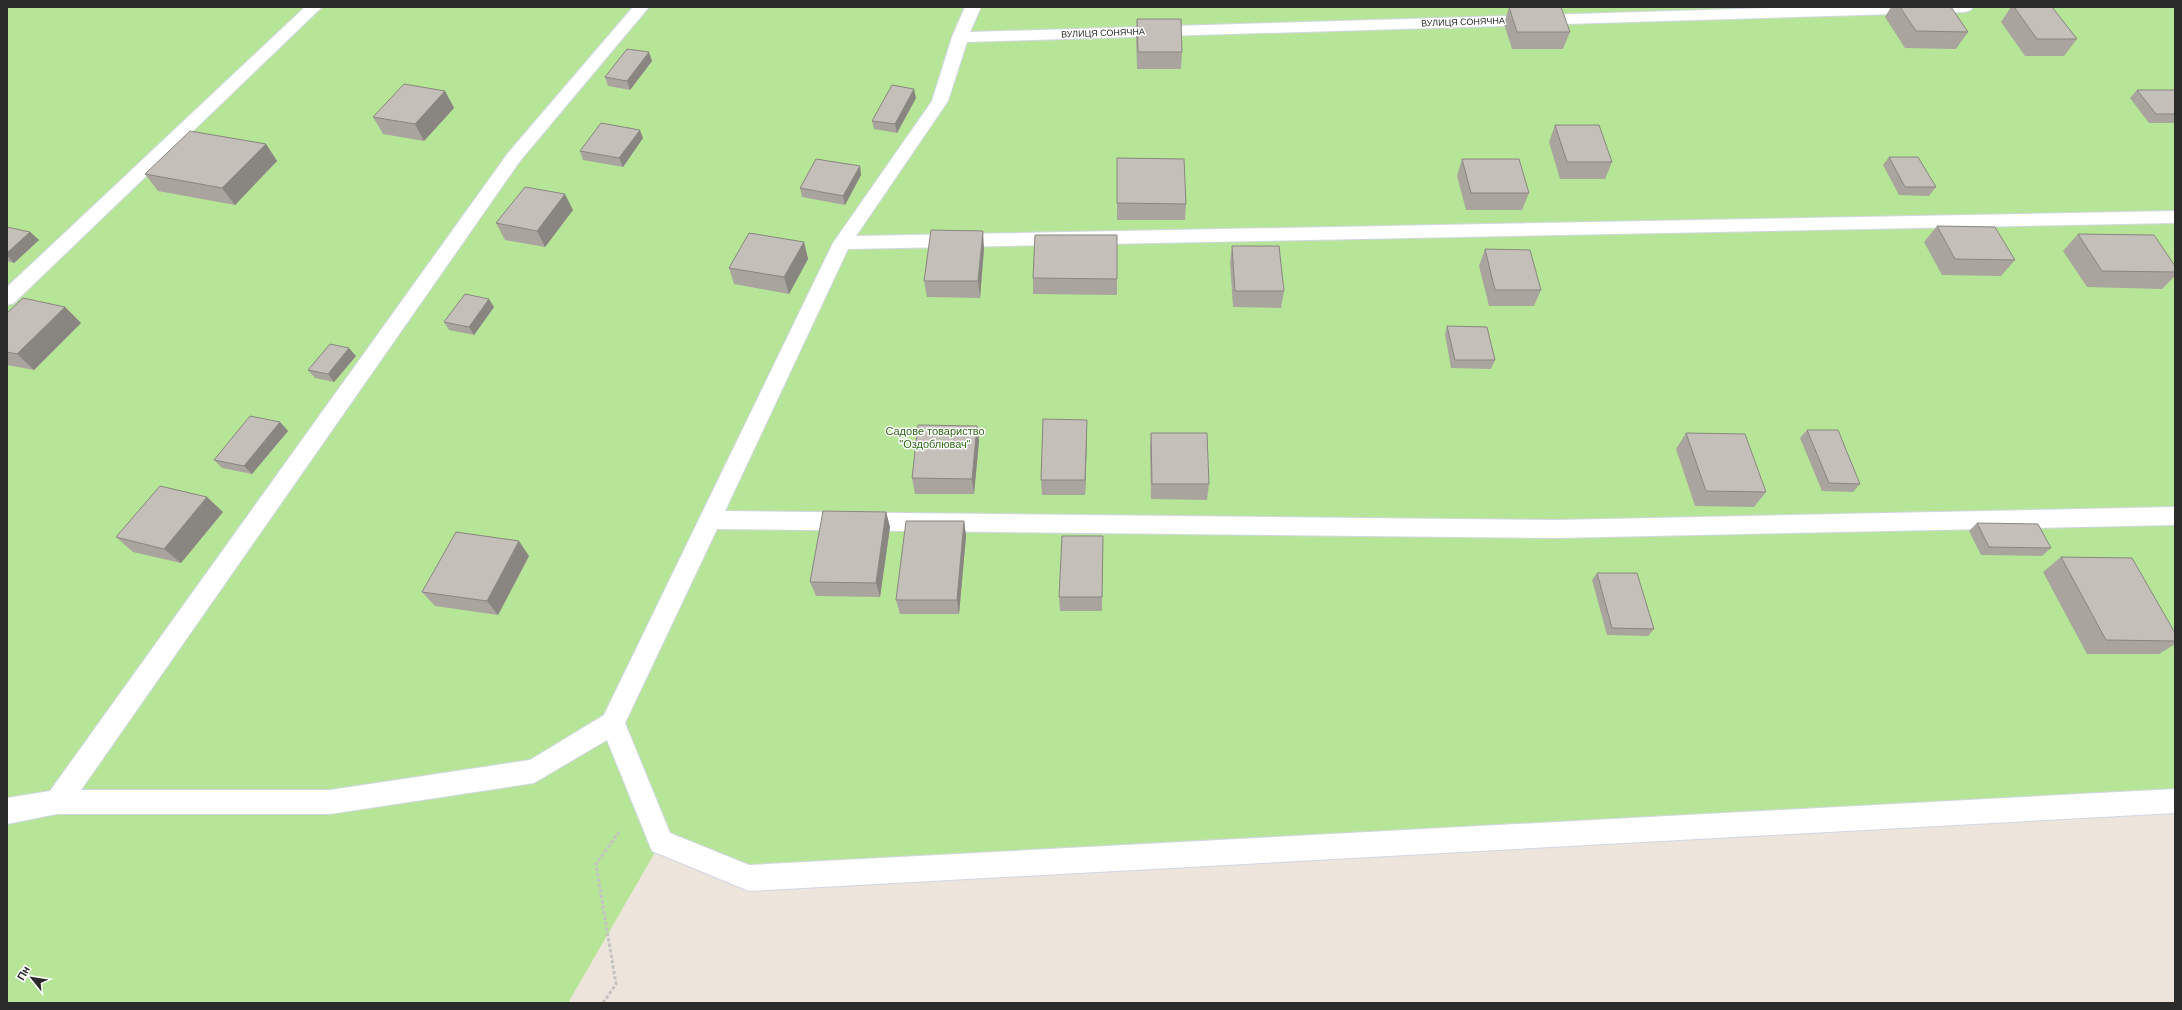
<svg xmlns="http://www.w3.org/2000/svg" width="2182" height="1010" font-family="Arial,sans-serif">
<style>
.green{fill:#b7e597}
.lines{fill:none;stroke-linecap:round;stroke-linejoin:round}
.minor-casing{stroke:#d1d6e4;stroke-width:2}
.path{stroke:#c3c3c3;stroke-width:3;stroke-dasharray:3.5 2;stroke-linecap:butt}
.minor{fill:#fff;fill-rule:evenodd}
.wall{fill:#a9a49e}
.shaded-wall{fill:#898681}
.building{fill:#c4bfb8;stroke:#898681}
.labels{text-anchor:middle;stroke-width:3;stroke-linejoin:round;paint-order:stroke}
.far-street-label{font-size:9px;fill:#2a2a2a;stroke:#fff}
.park-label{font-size:11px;fill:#2f6a18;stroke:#fff}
</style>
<rect width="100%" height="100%" fill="#ede4dc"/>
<!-- green -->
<polygon class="green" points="7,7 2175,7 2175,801 749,878 661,842 568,1003 7,1003"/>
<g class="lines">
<defs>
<g id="minor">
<polygon points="305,7 322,7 14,303 7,305 7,287"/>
<polygon points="633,7 649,7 520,161 81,790 330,790 530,760 604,715 833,243 932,101 952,37 965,7 981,7 970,32 1808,7 1973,7 1971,10 1965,12 967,42 948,101 856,236 2175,211 2175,223 848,249 725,511 1558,520 2175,507 2175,525 1558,538 717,529 625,723 670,833 749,865 2175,789 2175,813 749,891 652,851 607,740 534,783 330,814 57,814 7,824 7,798 50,791 508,153"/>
</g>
</defs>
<!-- minor casing -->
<use href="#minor" class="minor-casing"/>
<!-- path -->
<polyline class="path" points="603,1003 616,984 596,864 619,832"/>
<!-- minor -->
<use href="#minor" class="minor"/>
</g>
<!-- wall -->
<g class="wall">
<polygon points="1509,7 1570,32 1563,49 1512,49 1504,24"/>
<polygon points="1891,7 1951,7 1968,32 1956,49 1905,48 1885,17"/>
<polygon points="2011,7 2052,7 2077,39 2064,56 2025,56 2001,22"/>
<polygon points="1137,19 1182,52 1181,69 1137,69 1136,36"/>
<polygon points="652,61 630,90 608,86 605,77"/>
<polygon points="2137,90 2175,90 2175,123 2149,123 2130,98"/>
<polygon points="445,91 454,108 424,141 383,134 373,117"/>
<polygon points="916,98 897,133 874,129 872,121"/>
<polygon points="1555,125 1612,162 1605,179 1560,179 1549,142"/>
<polygon points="643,138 623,167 583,160 580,151"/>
<polygon points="266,144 277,161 235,205 158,191 145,174"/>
<polygon points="1889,157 1936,187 1929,196 1899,195 1883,165"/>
<polygon points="1117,158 1186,204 1185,220 1117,220"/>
<polygon points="1462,159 1529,193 1522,210 1466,210 1457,176"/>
<polygon points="860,166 861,175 845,205 802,197 800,188"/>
<polygon points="573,210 545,247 505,240 496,223"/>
<polygon points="1937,226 2015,260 2001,276 1942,275 1924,242"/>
<polygon points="7,227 30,232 39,240 14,263 7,261"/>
<polygon points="2078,234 2175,266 2175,276 2162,289 2087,287 2063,251"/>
<polygon points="804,242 808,259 789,294 734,284 729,268"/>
<polygon points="1232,246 1284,291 1281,308 1233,307 1230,262"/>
<polygon points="984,248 980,298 927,297 924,281"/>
<polygon points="1485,249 1541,290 1534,306 1489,306 1479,266"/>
<polygon points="1033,278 1117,279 1117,295 1033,294"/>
<polygon points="65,307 81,323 34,370 7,365 7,313"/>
<polygon points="494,307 474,335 449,330 444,322"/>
<polygon points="1447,326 1495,360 1491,369 1451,368 1445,334"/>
<polygon points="356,356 334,382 315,378 308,370"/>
<polygon points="280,422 288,431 252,474 222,468 214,460"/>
<polygon points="977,426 979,441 974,494 915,494 912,478"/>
<polygon points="1807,430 1860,484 1853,492 1822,491 1800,438"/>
<polygon points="1151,433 1209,484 1207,500 1151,499 1150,448"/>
<polygon points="1686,433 1766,492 1754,507 1695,506 1676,449"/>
<polygon points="1087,435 1085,495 1042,495 1041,480"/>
<polygon points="223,512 181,563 133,552 116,537"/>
<polygon points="886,512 890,527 880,597 816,596 810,582"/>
<polygon points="964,521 966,536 959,614 900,614 896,600"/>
<polygon points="1977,523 2051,548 2042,556 1981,555 1969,531"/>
<polygon points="1103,536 1102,611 1060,611 1059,597"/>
<polygon points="529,556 498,615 435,606 422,592"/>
<polygon points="2061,557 2175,633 2175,644 2159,654 2087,654 2043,572"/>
<polygon points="1597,573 1654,629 1648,636 1607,635 1592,580"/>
</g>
<!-- shaded-wall -->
<g class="shaded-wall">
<polygon points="649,52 652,61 630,90 627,81"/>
<polygon points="914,89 916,98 897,133 895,124"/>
<polygon points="445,91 454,108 424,141 415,124"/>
<polygon points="640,130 643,138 623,167 619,158"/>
<polygon points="266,144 277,161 235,205 222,188"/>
<polygon points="860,166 861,175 845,205 843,196"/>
<polygon points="565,194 573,210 545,247 537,231"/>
<polygon points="983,231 984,248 980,298 978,281"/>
<polygon points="30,232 39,240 14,263 7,255 7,253"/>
<polygon points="804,242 808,259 789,294 784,277"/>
<polygon points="489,299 494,307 474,335 469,327"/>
<polygon points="65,307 81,323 34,370 17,354"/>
<polygon points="349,348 356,356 334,382 328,374"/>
<polygon points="1087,420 1087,435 1085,495 1085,480"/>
<polygon points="280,422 288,431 252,474 244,466"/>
<polygon points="977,426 979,441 974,494 972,479"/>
<polygon points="207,497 223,512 181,563 164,549"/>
<polygon points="886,512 890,527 880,597 876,583"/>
<polygon points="964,521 966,536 959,614 957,600"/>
<polygon points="519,541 529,556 498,615 487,601"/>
</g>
<!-- building -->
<g class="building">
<polygon points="1509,7 1561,7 1570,32 1517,32"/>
<polygon points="1900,7 1951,7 1968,32 1916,31"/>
<polygon points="2014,7 2052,7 2077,39 2037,39"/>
<polygon points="1137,19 1181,19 1182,52 1138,52"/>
<polygon points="627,49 649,52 627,81 605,77"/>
<polygon points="404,84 445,91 415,124 373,117"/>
<polygon points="892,85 914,89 895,124 872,121"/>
<polygon points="2137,90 2175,90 2175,114 2156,114"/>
<polygon points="601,123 640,130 619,158 580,151"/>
<polygon points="1555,125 1599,125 1612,162 1567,162"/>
<polygon points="190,131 266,144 222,188 145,174"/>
<polygon points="1889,157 1918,157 1936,187 1905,187"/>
<polygon points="1117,158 1184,159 1186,204 1117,203"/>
<polygon points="816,159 860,166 843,196 800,188"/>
<polygon points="1462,159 1519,159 1529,193 1471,193"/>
<polygon points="525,187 565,194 537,231 496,223"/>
<polygon points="1937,226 1995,227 2015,260 1955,259"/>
<polygon points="7,227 30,232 7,253"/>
<polygon points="931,230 983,231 978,281 924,281"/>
<polygon points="749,233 804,242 784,277 729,268"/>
<polygon points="2078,234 2154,235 2175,266 2175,272 2102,271"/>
<polygon points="1035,235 1117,235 1117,279 1033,278"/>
<polygon points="1232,246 1279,246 1284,291 1235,291"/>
<polygon points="1485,249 1530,250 1541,290 1495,290"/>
<polygon points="465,294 489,299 469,327 444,322"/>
<polygon points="23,298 65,307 17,354 7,352 7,313"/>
<polygon points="1447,326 1487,327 1495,360 1455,360"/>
<polygon points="330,344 349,348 328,374 308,370"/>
<polygon points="250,416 280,422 244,466 214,460"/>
<polygon points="1043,419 1087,420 1085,480 1041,480"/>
<polygon points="918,425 977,426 972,479 912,478"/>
<polygon points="1807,430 1838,430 1860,484 1829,483"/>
<polygon points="1151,433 1207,433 1209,484 1152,484"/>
<polygon points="1686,433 1745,434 1766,492 1706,491"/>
<polygon points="160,486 207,497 164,549 116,537"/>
<polygon points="823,511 886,512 876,583 810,582"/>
<polygon points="906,521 964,521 957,600 896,600"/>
<polygon points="1977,523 2038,524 2051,548 1989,547"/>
<polygon points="456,532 519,541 487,601 422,592"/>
<polygon points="1062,536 1103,536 1102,597 1059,597"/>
<polygon points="2061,557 2132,558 2175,633 2175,641 2106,640"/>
<polygon points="1597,573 1637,573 1654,629 1612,628"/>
</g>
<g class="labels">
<!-- far-street labels -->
<g class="far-street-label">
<text transform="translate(1463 22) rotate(-2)" y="3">ВУЛИЦЯ СОНЯЧНА</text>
<text transform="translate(1103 33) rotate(-2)" y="3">ВУЛИЦЯ СОНЯЧНА</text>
</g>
<!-- park labels -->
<g class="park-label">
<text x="935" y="435">Садове товариство<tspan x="935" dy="13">"Оздоблювач"</tspan></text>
</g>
</g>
<!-- border -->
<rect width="2182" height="1010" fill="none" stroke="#2a2a2a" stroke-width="16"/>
<!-- north arrow -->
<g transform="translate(32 978) rotate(300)" stroke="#ffffff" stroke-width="3" paint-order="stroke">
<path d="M0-3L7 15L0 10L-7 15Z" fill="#2a2a2a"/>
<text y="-6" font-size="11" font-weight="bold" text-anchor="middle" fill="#2a2a2a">Пн</text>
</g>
</svg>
